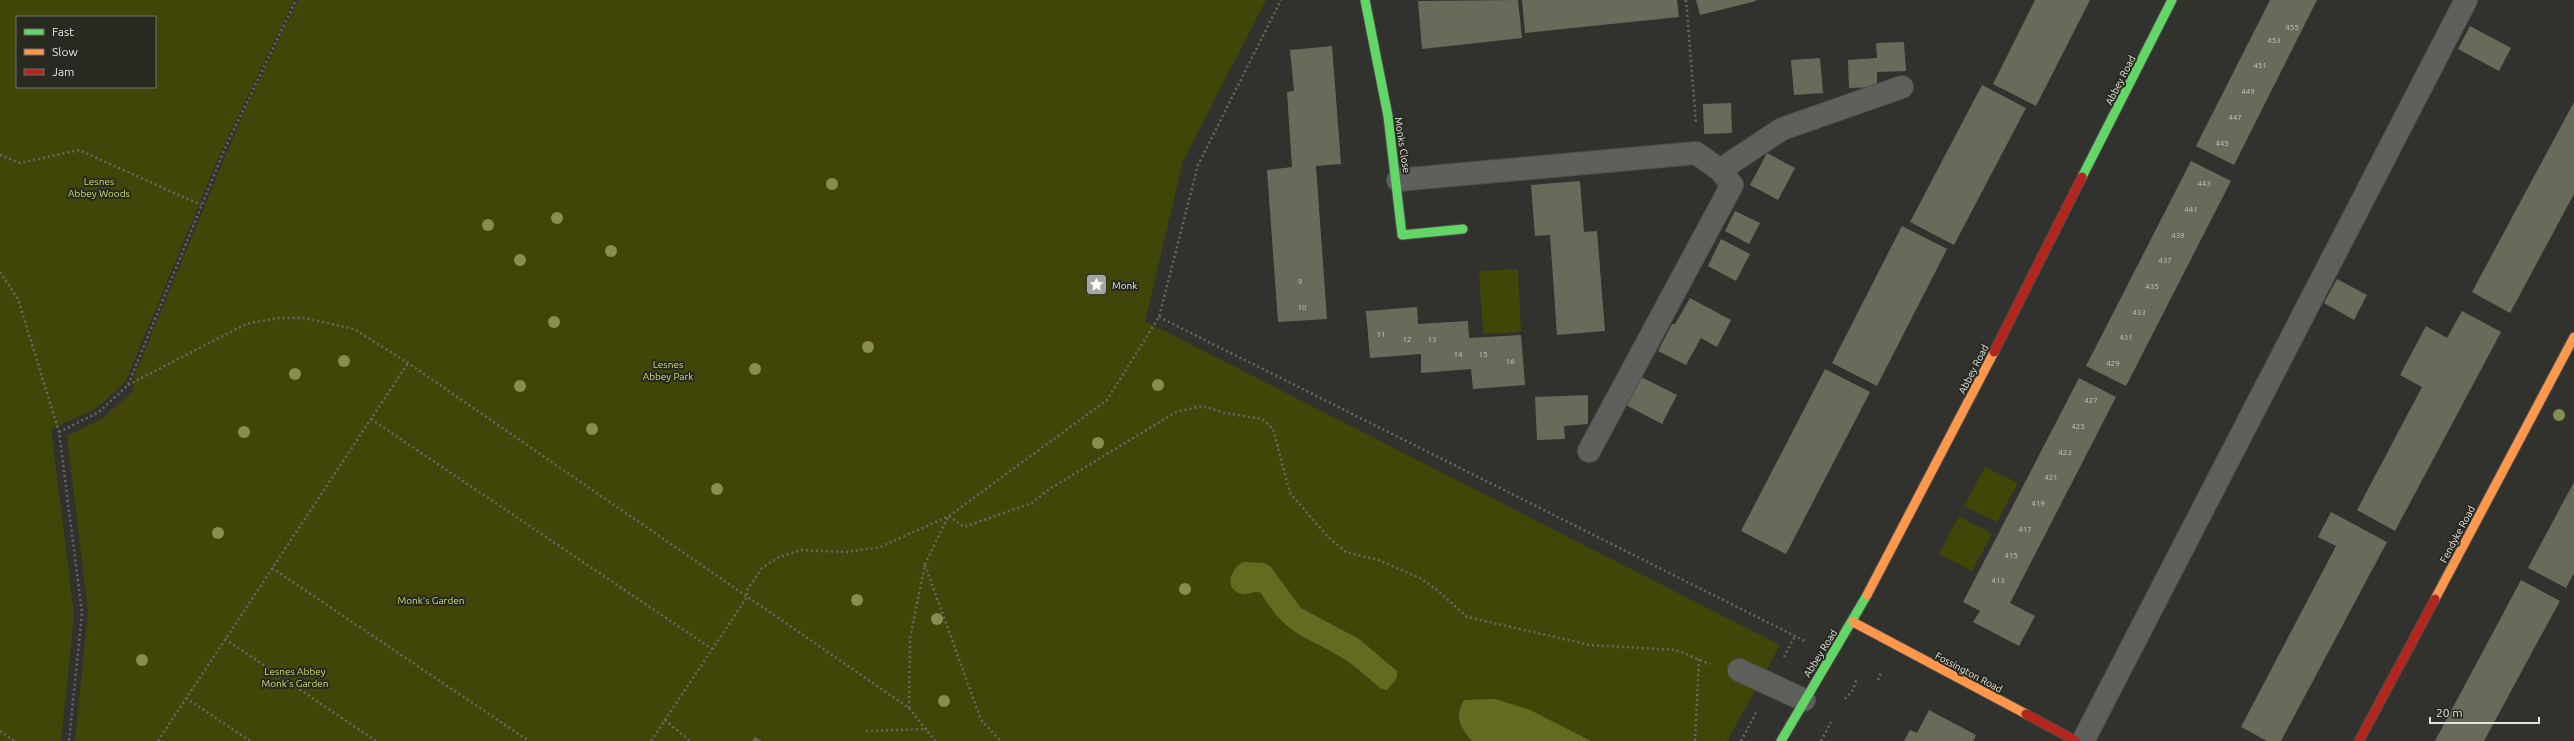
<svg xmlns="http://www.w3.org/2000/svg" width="2574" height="741" font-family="Ubuntu,sans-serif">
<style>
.green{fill:#414608;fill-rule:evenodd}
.water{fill:#646b20}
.building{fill:#696b5a}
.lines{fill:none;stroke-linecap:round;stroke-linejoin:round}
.lane-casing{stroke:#4d4e4a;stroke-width:24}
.fast-casing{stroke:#4d4e4a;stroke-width:11}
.slow-casing{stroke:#4d4e4a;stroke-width:11}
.jam-casing{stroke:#4d4e4a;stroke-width:11}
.path{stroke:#676865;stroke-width:2.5;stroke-dasharray:2 3;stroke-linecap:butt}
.lane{stroke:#5f605c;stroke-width:22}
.fast{stroke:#63d668;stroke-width:9}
.slow{stroke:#ff974d;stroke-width:9}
.jam{stroke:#b3261e;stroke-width:9}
.tree{fill:#878e51}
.labels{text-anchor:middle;stroke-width:4;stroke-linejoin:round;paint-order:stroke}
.number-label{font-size:8px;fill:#c4c6be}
.street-label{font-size:10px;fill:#e3e4df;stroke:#282a21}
.park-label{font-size:10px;fill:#cdda6e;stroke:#282a21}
.poi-label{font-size:10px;fill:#e3e4df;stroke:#282a21;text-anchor:start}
</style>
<rect width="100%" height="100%" fill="#31322d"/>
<!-- green -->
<g class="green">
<path d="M0 0H294L220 154 125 383 95 409 51 429 74 615 61 741H0ZM17 17H155V87H17Z"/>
<polygon points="298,0 1266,0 1183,161 1145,321 1780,645 1727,741 75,741 88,611 67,436 103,418 133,391 135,374 245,109"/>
<polygon points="1518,269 1521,332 1483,334 1479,271"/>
<polygon points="1985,467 2018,483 1997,522 1964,506"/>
<polygon points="1959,516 1992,534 1972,571 1939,554"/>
</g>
<!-- water -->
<g class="water">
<path d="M1243 562 1264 563 1270 566 1301 608 1359 639 1397 671V678L1387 690 1380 688C1369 679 1357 667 1344 659 1304 634 1288 638 1261 593 1254 590 1250 595 1243 594 1223 590 1230 569 1243 562Z"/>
<path d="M1495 699 1528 709 1591 741H1472C1460 727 1454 717 1464 700Z"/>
</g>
<!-- building -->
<g class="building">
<polygon points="1518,0 1522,38 1422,49 1418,1"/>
<polygon points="1522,0 1677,0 1679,17 1525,33"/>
<polygon points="1696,0 1756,0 1756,1 1700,15"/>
<polygon points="2035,0 2090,0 2036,106 1993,84"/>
<polygon points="2270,0 2317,0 2234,165 2196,146"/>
<polygon points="2470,26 2511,48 2499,71 2458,49"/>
<polygon points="1904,42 1906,71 1877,72 1877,87 1849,88 1848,60 1877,58 1876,43"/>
<polygon points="1332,46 1341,164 1316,166 1327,319 1278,322 1267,170 1292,167 1287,92 1294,91 1290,50"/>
<polygon points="1820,58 1823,93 1794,95 1791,60"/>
<polygon points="1982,85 2026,108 1954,245 1910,222"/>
<polygon points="2574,102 2574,194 2510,313 2472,292"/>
<polygon points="1731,103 1732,133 1704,134 1703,104"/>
<polygon points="1767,153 1795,168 1778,200 1750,185"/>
<polygon points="2191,161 2231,181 2126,386 2086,366"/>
<polygon points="1580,181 1584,232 1597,231 1605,331 1557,335 1550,235 1535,236 1531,185"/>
<polygon points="1735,211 1760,223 1749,244 1725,231"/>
<polygon points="1902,226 1947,249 1877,386 1832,363"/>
<polygon points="1721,239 1750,254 1736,281 1708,266"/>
<polygon points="2337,279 2367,295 2354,320 2324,303"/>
<polygon points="1690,298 1731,320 1717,347 1701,338 1686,365 1658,351 1672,324 1675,324"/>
<polygon points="1417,307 1418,324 1468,321 1469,338 1521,335 1525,385 1473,389 1471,369 1421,373 1421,354 1370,358 1366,311"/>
<polygon points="2462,311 2501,332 2395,531 2357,510 2422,387 2400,375 2426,326 2447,338"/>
<polygon points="1825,369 1870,392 1786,554 1741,531"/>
<polygon points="1639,376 1677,395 1662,424 1624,404"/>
<polygon points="2079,378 2116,397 2010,603 2035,616 2019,646 1973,622 1980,611 1963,602"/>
<polygon points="1588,395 1588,424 1564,426 1565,439 1537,440 1535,397"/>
<polygon points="2574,482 2574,573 2566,588 2528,568"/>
<polygon points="2331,512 2387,542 2281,741 2267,741 2241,727 2336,546 2318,537"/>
<polygon points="2521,580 2560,601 2537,643 2484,741 2435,741"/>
<polygon points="1929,710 1976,735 1973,741 1904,741 1910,730 1917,733"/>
<polygon points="755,737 762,741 752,741"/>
</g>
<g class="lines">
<defs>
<g id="lane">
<polyline points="1720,170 1782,129 1902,87"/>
<polyline points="1398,180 1696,153 1720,170 1732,185 1589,451"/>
<polyline points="1739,670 1804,700"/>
<polyline points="2083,741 2466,0"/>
</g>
<g id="fast">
<polyline points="1365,0 1388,116 1402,235 1463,229"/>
<polyline points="2082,177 2172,0"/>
<polyline points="1781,741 1867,595"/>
</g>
<g id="slow">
<polyline points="1867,595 1994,352"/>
<polyline points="2435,599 2574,337"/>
<polyline points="1853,622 2026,714"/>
</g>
<g id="jam">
<polyline points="1994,352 2082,177"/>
<polyline points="2026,714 2076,741"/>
<polyline points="2359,741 2435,599"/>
</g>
</defs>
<!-- lane casing -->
<use href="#lane" class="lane-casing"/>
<!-- fast casing -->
<use href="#fast" class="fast-casing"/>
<!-- slow casing -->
<use href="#slow" class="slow-casing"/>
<!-- jam casing -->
<use href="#jam" class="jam-casing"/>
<!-- path -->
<g class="path">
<polyline points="1686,0 1696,123"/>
<polyline points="0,155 20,163 79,150 201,205"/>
<polyline points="0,272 18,299 59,432 82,613 69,741"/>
<polyline points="1159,317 1805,641"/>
<polyline points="128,385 246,324 278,318 305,318 354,329 408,363 909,708 935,741"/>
<polyline points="371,419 712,649"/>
<polyline points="59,432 99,412 128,385 226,146 296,0"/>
<polyline points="949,516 964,527 1032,503 1051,488 1176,412 1202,406 1225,413 1262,419 1273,429 1290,493 1328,537 1346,552 1378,560 1420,578 1437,590 1467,617 1590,645 1676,650 1710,664"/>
<polyline points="925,565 981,720 1001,741"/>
<polyline points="272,568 529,741"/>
<polyline points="225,639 376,741"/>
<polyline points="1784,657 1795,636"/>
<polyline points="1878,680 1881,672"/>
<polyline points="186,698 250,741"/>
<polyline points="1845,699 1853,690 1857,678"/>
<polyline points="909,708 910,638 925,564 948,517"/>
<polyline points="665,720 690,741"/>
<polyline points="0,731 14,741"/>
<polyline points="866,731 927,729"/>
<polyline points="158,741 408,363"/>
<polyline points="651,741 747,597 747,590 762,568 779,557 801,550 847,552 880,547 949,516 1107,400 1159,317 1198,165 1281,0"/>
<polyline points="1695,741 1699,659"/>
<polyline points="1741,741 1757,711"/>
<polyline points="1821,741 1831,722"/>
</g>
<!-- lane -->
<use href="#lane" class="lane"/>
<!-- fast -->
<use href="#fast" class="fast"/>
<!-- slow -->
<use href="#slow" class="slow"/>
<!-- jam -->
<use href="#jam" class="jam"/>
</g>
<!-- trees -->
<g class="tree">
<circle cx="832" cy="184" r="6"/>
<circle cx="557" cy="218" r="6"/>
<circle cx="488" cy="225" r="6"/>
<circle cx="611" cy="251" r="6"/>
<circle cx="520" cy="260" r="6"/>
<circle cx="554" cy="322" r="6"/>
<circle cx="868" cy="347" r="6"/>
<circle cx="344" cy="361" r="6"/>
<circle cx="755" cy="369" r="6"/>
<circle cx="295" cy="374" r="6"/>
<circle cx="1158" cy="385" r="6"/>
<circle cx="520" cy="386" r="6"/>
<circle cx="2559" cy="415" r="6"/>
<circle cx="592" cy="429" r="6"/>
<circle cx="244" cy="432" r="6"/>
<circle cx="1098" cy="443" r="6"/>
<circle cx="717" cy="489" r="6"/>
<circle cx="218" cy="533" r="6"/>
<circle cx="1185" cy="589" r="6"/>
<circle cx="857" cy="600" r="6"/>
<circle cx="937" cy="619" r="6"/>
<circle cx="142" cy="660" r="6"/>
<circle cx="944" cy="701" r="6"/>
</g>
<!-- icons -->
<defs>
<symbol id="sight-square" viewBox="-11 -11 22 22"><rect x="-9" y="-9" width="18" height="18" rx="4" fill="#a5a6a1" stroke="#282a21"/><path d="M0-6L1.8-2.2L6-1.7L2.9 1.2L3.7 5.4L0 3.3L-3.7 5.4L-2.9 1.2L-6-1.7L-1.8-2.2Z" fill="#fff"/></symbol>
</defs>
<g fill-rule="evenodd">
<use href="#sight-square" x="1084" y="272" width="25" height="25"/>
</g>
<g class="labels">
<!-- number labels -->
<g class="number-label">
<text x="2292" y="30">455</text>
<text x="2274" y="43">453</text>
<text x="2260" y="68">451</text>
<text x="2248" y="94">449</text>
<text x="2235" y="120">447</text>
<text x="2222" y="146">445</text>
<text x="2204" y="186">443</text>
<text x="2191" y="212">441</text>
<text x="2178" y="238">439</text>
<text x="2165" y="263">437</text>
<text x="1300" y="284">9</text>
<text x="2152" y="289">435</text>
<text x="1302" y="310">10</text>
<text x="2139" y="315">433</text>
<text x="1381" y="337">11</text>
<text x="2126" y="340">431</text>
<text x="1407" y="342">12</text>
<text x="1432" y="342">13</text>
<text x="1458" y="357">14</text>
<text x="1483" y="357">15</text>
<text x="1510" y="364">16</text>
<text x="2113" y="366">429</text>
<text x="2091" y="403">427</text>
<text x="2078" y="429">425</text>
<text x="2065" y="455">423</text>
<text x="2051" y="480">421</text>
<text x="2038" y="506">419</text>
<text x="2025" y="532">417</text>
<text x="2011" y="558">415</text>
<text x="1998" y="583">413</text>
</g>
<!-- street labels -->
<g class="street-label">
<text transform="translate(2120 80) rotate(-63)" y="4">Abbey Road</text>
<text transform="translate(1403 145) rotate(81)" y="4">Monks Close</text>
<text transform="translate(1973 369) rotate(-63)" y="4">Abbey Road</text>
<text transform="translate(2457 534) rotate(-62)" y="4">Fendyke Road</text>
<text transform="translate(1820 653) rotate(-58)" y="4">Abbey Road</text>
<text transform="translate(1969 672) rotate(28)" y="4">Fossington Road</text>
</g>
<!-- park labels -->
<g class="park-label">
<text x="99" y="185">Lesnes<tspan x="99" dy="12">Abbey Woods</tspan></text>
<text x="668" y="368">Lesnes<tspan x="668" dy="12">Abbey Park</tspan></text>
<text x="431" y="604">Monk's Garden</text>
<text x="295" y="675">Lesnes Abbey<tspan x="295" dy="12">Monk's Garden</tspan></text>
</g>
<!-- poi labels -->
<g class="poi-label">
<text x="1112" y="289">Monk</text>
</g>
</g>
<!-- legend -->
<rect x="16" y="16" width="140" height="72" fill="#282a21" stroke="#73746d"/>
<rect x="24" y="29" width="20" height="6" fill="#63d668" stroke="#73746d"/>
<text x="52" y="36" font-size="12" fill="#e3e4df">Fast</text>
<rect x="24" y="49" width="20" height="6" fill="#ff974d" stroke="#73746d"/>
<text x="52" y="56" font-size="12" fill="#e3e4df">Slow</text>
<rect x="24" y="69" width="20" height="6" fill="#b3261e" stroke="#73746d"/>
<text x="52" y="76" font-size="12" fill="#e3e4df">Jam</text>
<!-- scale -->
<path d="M2430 717v6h109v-6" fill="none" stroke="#e3e4df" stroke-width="2"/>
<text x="2436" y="717" font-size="12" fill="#e3e4df" stroke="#282a21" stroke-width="3" paint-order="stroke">20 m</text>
</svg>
